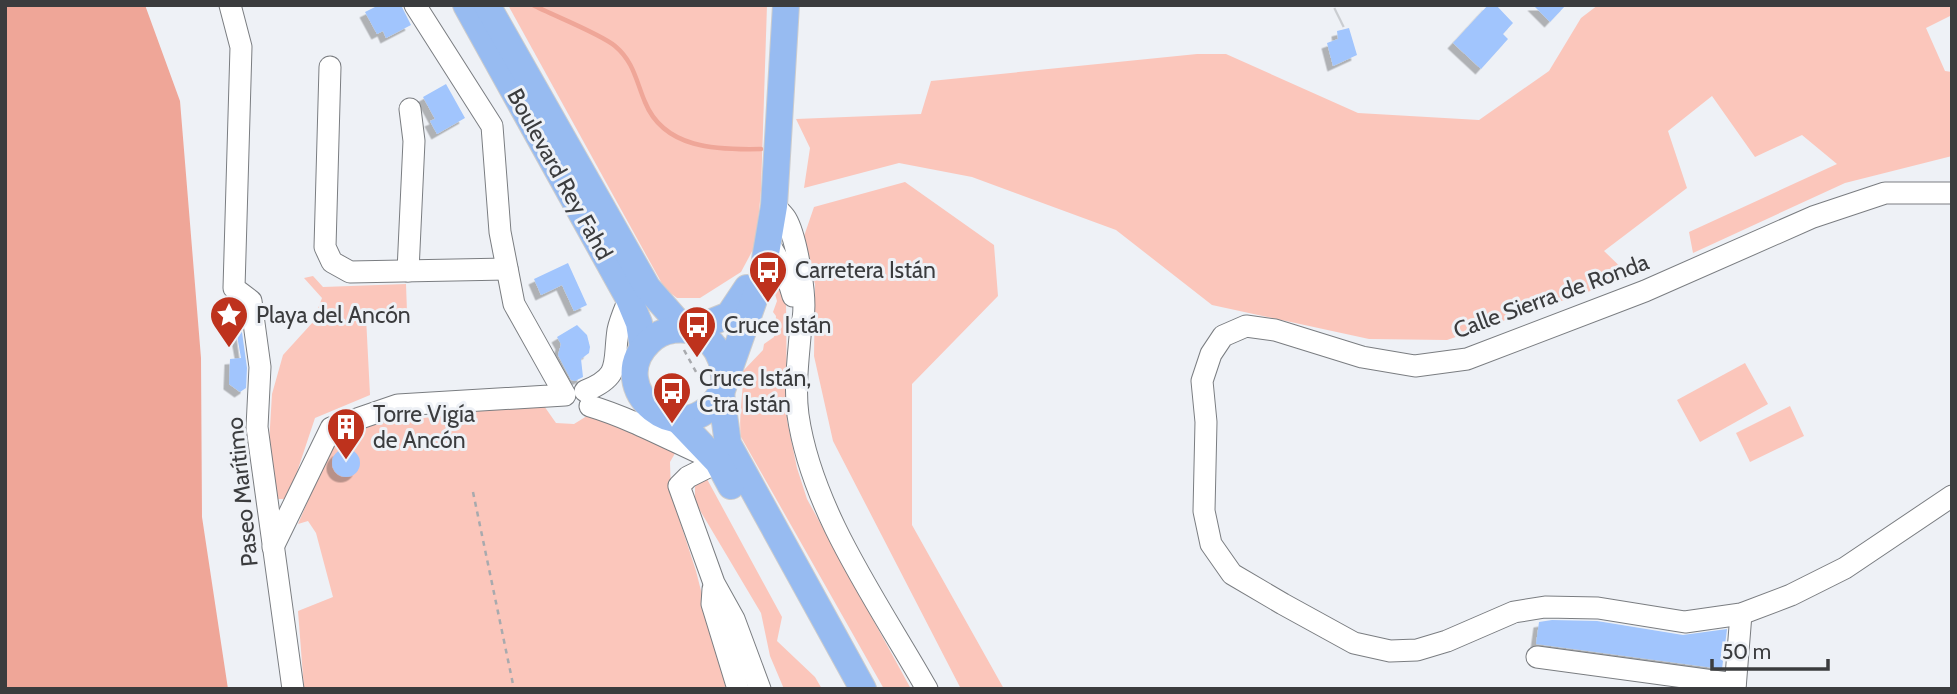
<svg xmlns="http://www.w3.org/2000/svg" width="1957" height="694" font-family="Cabin,sans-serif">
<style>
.green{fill:#fbc6bb}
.water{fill:#efa698}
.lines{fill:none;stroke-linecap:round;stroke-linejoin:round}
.stream{stroke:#efa698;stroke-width:4.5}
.building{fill:#a1c5fd;filter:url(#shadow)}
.minor-tunnel{stroke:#cacdd1;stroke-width:21;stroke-dasharray:21 10;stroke-linecap:butt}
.minor-casing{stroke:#7a7d81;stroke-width:23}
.major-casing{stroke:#cccccd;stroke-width:28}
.path{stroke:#a8aaae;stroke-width:2.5;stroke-dasharray:5 5;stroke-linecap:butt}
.minor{stroke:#fff;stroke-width:21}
.major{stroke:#97bbf1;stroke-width:26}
.labels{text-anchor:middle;stroke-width:6;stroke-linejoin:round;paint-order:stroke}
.street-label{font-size:23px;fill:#3b3c3e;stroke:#eef1f6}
.poi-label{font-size:23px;fill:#3b3c3e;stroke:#eef1f6;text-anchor:start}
</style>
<defs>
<filter id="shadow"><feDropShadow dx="-5.5" dy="5.5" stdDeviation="0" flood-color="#0004"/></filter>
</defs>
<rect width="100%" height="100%" fill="#eef1f6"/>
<!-- green -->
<g class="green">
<polygon points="508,5 767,5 761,190 756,244 741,272 700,298 677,298 665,289"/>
<polygon points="1598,5 1952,5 1952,15 1926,28 1945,71 1952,72 1952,156 1845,183 1693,253 1689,232 1837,164 1802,135 1755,157 1712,96 1668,131 1687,188 1604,251 1631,277 1447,340 1369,339 1212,305 1116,230 972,177 899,163 804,188 810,148 796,119 921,114 931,81 1197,54 1226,54 1358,113 1479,120 1549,71 1581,18"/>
<polygon points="905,182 994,245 998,296 912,384 912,525 1004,689 961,689 833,441 814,356 815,284 802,242 814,207"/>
<polygon points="313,276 323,287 406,284 407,312 366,317 370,395 315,418 288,499 275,499 268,460 272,394 283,355 313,322 322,298 304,278"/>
<path d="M773 287H782L786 296 787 420 797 468 807 499 911 689H884L741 437C738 420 745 376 743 371L763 350 764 344 774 337 776 316 773 312 777 301Z"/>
<polygon points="1745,363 1768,404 1700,442 1677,400"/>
<polygon points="542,403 556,423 574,424 595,411 661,409 681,443 670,462 671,494 696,571 726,689 304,689 298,611 333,597 316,533 308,521 298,524 332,444 359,437 361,426"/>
<polygon points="1790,406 1804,436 1750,462 1736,433"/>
<polygon points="695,457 782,617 777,641 815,677 822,689 784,689 770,656 761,613 695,502"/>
</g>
<!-- water -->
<polygon class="water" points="5,5 145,5 180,101 201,358 202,517 228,689 5,689"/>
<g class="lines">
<!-- stream -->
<path class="stream" d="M533 5C552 15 601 34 615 46 634 62 636 81 645 102 664 149 717 150 761 149"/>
</g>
<!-- building -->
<g class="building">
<polygon points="379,5 401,5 411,25 386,38 383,31 377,34 365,12"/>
<polygon points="1488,5 1496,5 1513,23 1503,34 1508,39 1481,69 1453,43"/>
<polygon points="1533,5 1566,5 1550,22"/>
<polygon points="1349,28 1357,55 1333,66 1327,43 1338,39 1337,31"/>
<polygon points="446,84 465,118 437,134 430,121 435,119 423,97"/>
<polygon points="568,263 587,305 574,311 562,285 541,295 534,279"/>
<polygon points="240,318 247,368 246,388 240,392 229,384 230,359 241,358 234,319"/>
<polygon points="577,325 587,335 590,347 589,353 581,359 583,377 575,381 571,380 558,355 561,344 557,337"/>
<circle cx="346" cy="463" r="14"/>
<polygon points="1552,620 1597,621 1683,635 1727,629 1722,669 1536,644 1539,622"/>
</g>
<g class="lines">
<!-- minor-tunnel -->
<polyline class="minor-tunnel" points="1338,18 1340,17"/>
<defs>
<g id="minor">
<polyline points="230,5 241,47 234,288 251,301 260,367 257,427 293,689"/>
<polyline points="330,67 325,247 332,262 350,272 507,269"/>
<polyline points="1952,193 1885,193 1813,217 1645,291 1467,359 1415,366 1362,357 1275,330 1246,326 1223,336 1211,354 1202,381 1206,422 1204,511 1211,544 1232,574 1283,604 1354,643 1390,651 1417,650 1447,641 1514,612 1545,607 1598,608 1685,622 1741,614 1791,595 1845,568 1952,496"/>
<path d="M774 206C778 210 783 214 786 219 796 236 810 308 801 324 799 354 794 385 798 415 812 512 879 604 927 689"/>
<polyline points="768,242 786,273 793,296"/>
<polyline points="408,271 414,141 410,109"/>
<path d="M585 391C622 376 613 364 618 330 620 320 625 309 629 299"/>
<path d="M590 406C633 419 672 441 713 459"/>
<polyline points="718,462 688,477 679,486 714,583 734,619 760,689"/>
<polyline points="273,547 331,428 398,405 565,395 514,304 500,232 492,126 415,5"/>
<polyline points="713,589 712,604 738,689"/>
<polyline points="1537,657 1735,684"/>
<polyline points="1735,689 1741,614"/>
</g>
<g id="major">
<polyline points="466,5 629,299 639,323 643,348"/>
<polyline points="487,5 647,287 684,329"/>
<polyline points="692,330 729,315 747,288"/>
<path d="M724 384C726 353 706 325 673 330 664 331 655 336 649 342 602 387 682 458 721 393L762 277 774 206 786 5"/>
<polyline points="721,393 728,444 863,689"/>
<polyline points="677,419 718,462 731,486"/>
</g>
</defs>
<!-- minor casing -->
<use href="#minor" class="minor-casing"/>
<!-- major casing -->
<use href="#major" class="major-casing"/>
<!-- path -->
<g class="path">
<polyline points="684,350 701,381"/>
<polyline points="473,492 514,689"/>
</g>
<!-- minor -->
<use href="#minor" class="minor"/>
<!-- major -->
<use href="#major" class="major"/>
</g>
<!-- icons -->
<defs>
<symbol id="bus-pin" viewBox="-11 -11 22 30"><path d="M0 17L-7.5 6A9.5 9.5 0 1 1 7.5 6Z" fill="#be321d" stroke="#eef1f6"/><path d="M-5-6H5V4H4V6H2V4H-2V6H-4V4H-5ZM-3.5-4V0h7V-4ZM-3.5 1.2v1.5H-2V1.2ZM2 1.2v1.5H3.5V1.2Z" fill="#fff"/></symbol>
<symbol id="sight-pin" viewBox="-11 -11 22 30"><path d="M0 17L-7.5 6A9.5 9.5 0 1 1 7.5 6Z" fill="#be321d" stroke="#eef1f6"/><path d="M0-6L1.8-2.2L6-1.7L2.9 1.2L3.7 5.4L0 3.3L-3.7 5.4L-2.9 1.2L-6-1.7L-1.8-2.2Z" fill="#fff"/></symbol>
<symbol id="building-pin" viewBox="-11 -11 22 30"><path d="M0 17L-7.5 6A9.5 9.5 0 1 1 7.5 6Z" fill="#be321d" stroke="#eef1f6"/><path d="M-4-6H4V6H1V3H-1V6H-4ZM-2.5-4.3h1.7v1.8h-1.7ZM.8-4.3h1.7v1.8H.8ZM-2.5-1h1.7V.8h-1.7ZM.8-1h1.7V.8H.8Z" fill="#fff"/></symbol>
</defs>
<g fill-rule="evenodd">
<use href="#bus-pin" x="746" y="248" width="44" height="60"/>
<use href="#sight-pin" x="207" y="293" width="44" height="60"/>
<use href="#bus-pin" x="675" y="303" width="44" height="60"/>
<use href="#bus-pin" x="650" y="369" width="44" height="60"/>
<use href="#building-pin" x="324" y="405" width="44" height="60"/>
</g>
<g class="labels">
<!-- street labels -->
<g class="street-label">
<text transform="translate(560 174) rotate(61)" y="8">Boulevard Rey Fahd</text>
<text transform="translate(1551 296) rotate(-20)" y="8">Calle Sierra de Ronda</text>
<text transform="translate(242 492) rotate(-96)" y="8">Paseo Marítimo</text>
</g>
<!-- poi labels -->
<g class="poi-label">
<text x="795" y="278">Carretera Istán</text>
<text x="256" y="323">Playa del Ancón</text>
<text x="724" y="333">Cruce Istán</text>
<text x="699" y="386">Cruce Istán,<tspan x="699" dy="26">Ctra Istán</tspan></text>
<text x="373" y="422">Torre Vigía<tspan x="373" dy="26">de Ancón</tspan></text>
</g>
</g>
<!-- border -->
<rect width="1957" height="694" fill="none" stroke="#3b3c3e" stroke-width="14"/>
<!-- scale -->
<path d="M1712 659v10h116v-10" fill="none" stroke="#3b3c3e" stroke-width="3.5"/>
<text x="1722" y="659" font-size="21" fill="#3b3c3e" stroke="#eef1f6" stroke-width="5" paint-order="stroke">50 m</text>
</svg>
